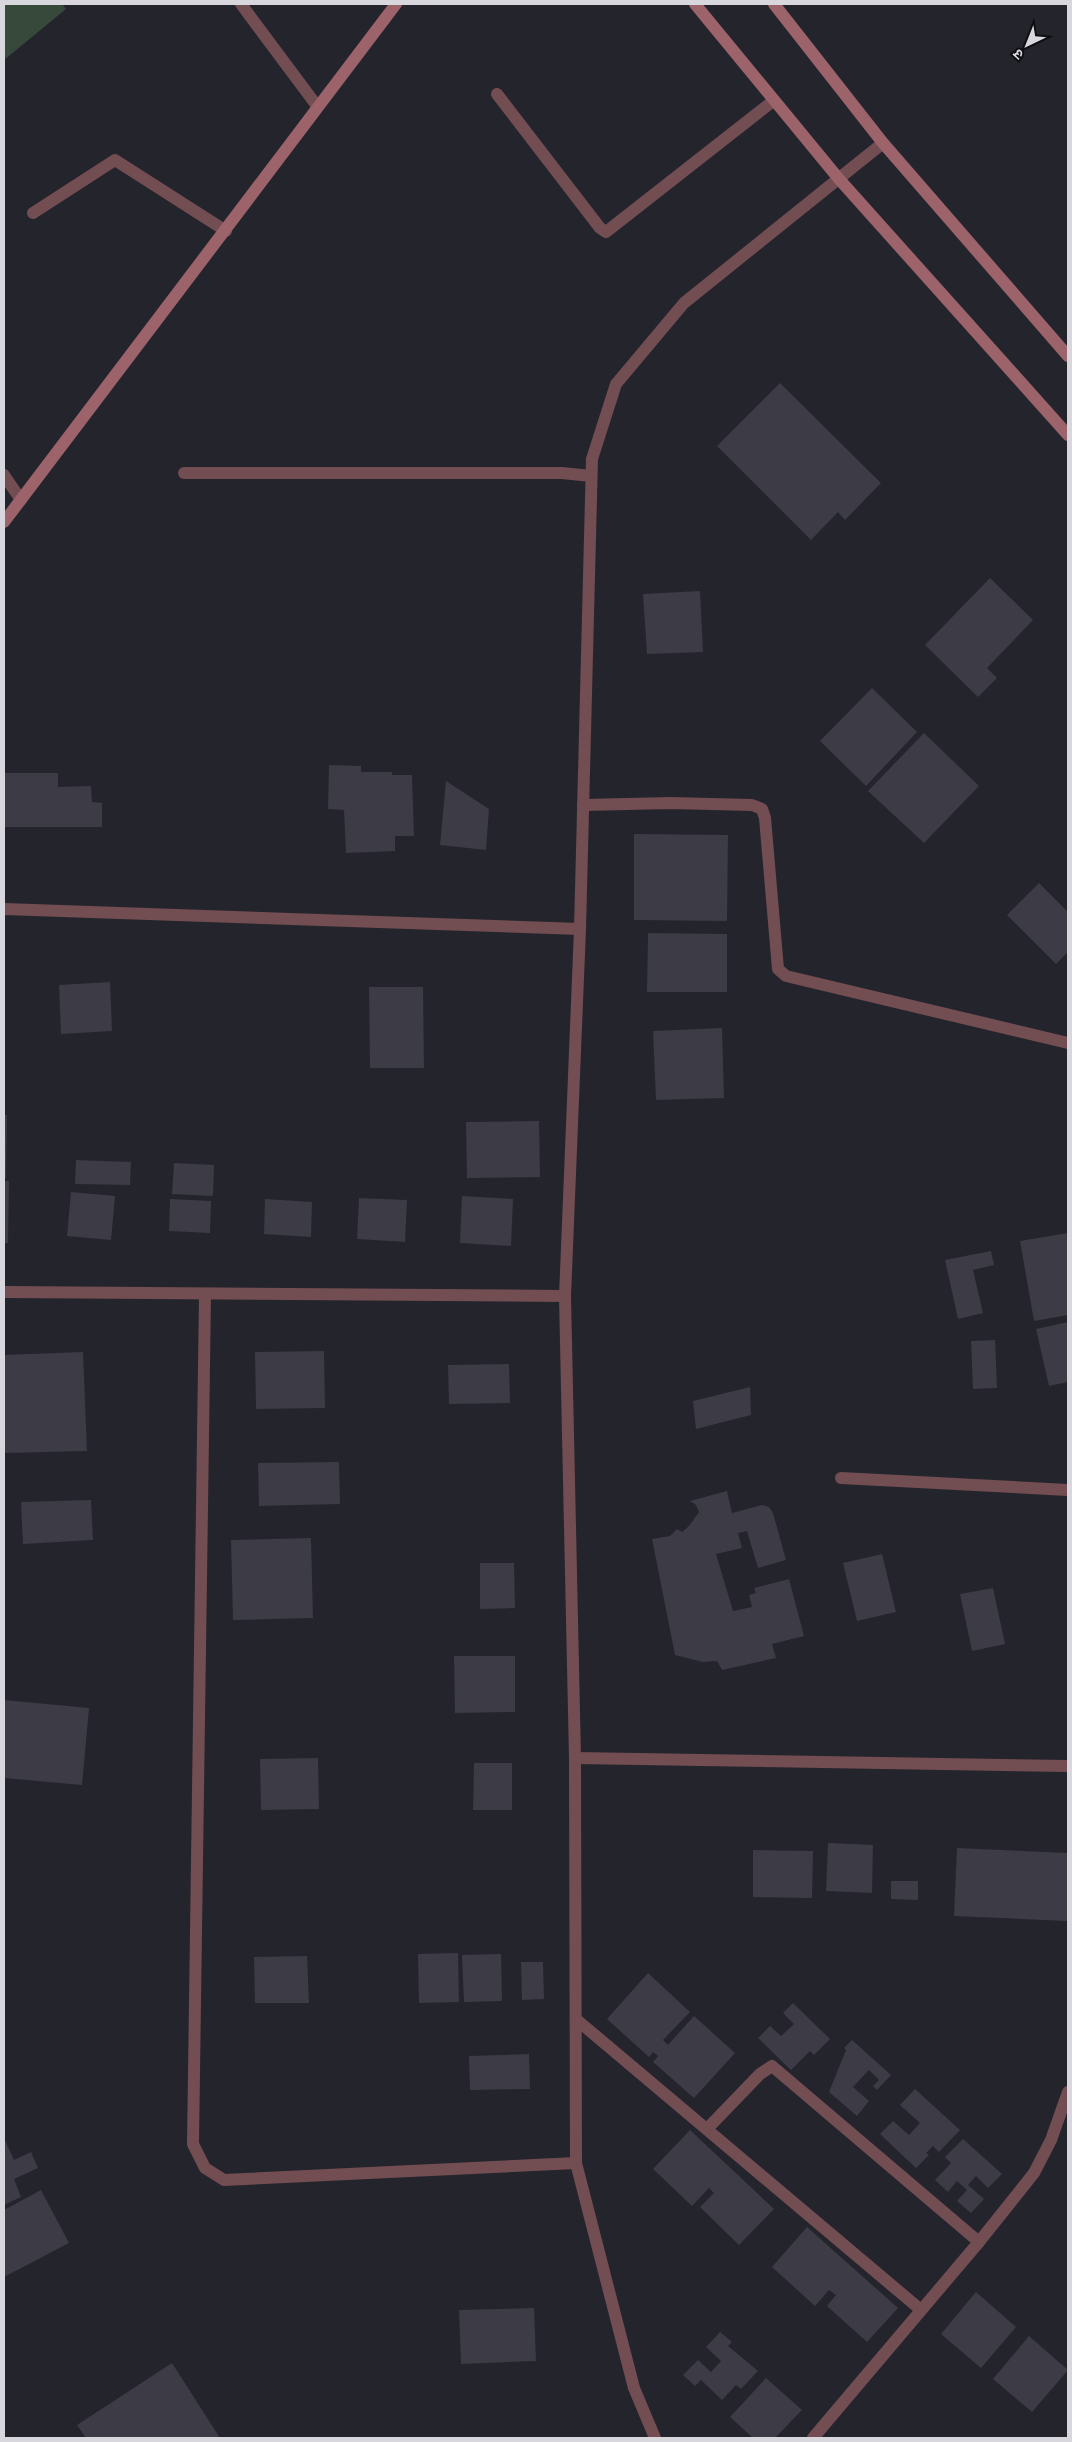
<svg xmlns="http://www.w3.org/2000/svg" width="1072" height="2442" font-family="Overpass,'Noto Sans Devanagari',sans-serif">
<style>
.green{fill:#36493b}
.building{fill:#3c3b46}
.lines{fill:none;stroke-linecap:round;stroke-linejoin:round}
.lane{stroke:#724d51;stroke-width:12}
.street{stroke:#724d51;stroke-width:12}
.secondary{stroke:#9d636a;stroke-width:12}
</style>
<rect width="100%" height="100%" fill="#24242d"/>
<!-- green -->
<polygon class="green" points="4,4 62,4 66,9 4,60"/>
<!-- building -->
<g class="building">
<polygon points="780,383 881,483 845,520 838,512 811,540 717,446"/>
<polygon points="990,578 1033,620 987,668 997,678 978,697 925,645"/>
<polygon points="700,591 703,652 647,654 643,594"/>
<polygon points="872,688 917,732 866,786 820,741"/>
<polygon points="924,733 979,786 924,843 868,791"/>
<polygon points="329,765 361,766 361,772 392,772 392,775 412,775 414,836 395,836 395,851 346,853 344,810 328,809"/>
<polygon points="4,773 58,773 58,787 91,786 92,802 102,803 102,827 4,827"/>
<polygon points="446,781 489,809 486,850 440,845"/>
<polygon points="634,834 728,835 727,921 634,920"/>
<polygon points="1039,883 1068,912 1068,952 1056,964 1007,915"/>
<polygon points="648,933 727,934 727,992 647,992"/>
<polygon points="110,982 112,1031 61,1034 59,985"/>
<polygon points="369,987 423,987 424,1068 370,1068"/>
<polygon points="722,1028 724,1098 656,1100 653,1031"/>
<polygon points="4,1115 7,1115 6,1178 4,1178"/>
<polygon points="539,1121 540,1177 467,1178 466,1122"/>
<polygon points="76,1160 131,1162 130,1185 75,1184"/>
<polygon points="174,1163 214,1165 213,1196 172,1194"/>
<polygon points="4,1181 9,1181 8,1243 4,1243"/>
<polygon points="71,1192 115,1196 111,1240 67,1236"/>
<polygon points="462,1196 513,1199 511,1246 460,1243"/>
<polygon points="359,1198 407,1200 405,1242 357,1239"/>
<polygon points="170,1199 211,1201 210,1233 169,1231"/>
<polygon points="265,1199 312,1202 311,1237 264,1234"/>
<polygon points="1068,1233 1068,1315 1034,1321 1020,1241"/>
<polygon points="991,1251 994,1265 973,1270 983,1313 958,1319 945,1260"/>
<polygon points="1068,1322 1068,1382 1049,1386 1036,1329"/>
<polygon points="995,1340 997,1388 973,1389 971,1341"/>
<polygon points="324,1351 325,1408 256,1409 255,1352"/>
<polygon points="83,1352 87,1451 4,1453 4,1355"/>
<polygon points="509,1364 510,1403 449,1404 448,1365"/>
<polygon points="750,1387 751,1415 696,1429 693,1401"/>
<polygon points="339,1462 340,1504 259,1506 258,1463"/>
<polygon points="727,1491 732,1513 762,1505 769,1507 773,1513 786,1560 758,1568 747,1531 738,1533 742,1548 716,1554 733,1611 752,1607 749,1595 756,1593 754,1588 789,1579 804,1636 772,1644 776,1658 722,1670 717,1661 703,1662 675,1655 652,1539 670,1536 677,1529 682,1532 689,1526 699,1512 696,1505 690,1501"/>
<polygon points="91,1500 93,1540 23,1544 21,1502"/>
<polygon points="311,1538 313,1618 233,1620 231,1540"/>
<polygon points="882,1554 896,1612 857,1621 843,1563"/>
<polygon points="480,1563 514,1563 515,1608 480,1609"/>
<polygon points="993,1588 1005,1644 972,1651 960,1594"/>
<polygon points="454,1656 515,1656 515,1712 455,1713"/>
<polygon points="4,1700 89,1708 82,1785 4,1778"/>
<polygon points="318,1758 319,1809 261,1810 260,1759"/>
<polygon points="474,1763 512,1763 512,1810 473,1810"/>
<polygon points="828,1843 873,1845 872,1893 826,1891"/>
<polygon points="957,1848 1068,1853 1067,1921 954,1916"/>
<polygon points="753,1850 813,1851 812,1898 753,1897"/>
<polygon points="891,1881 918,1881 918,1900 891,1899"/>
<polygon points="458,1953 459,2002 419,2003 418,1954"/>
<polygon points="501,1954 502,2001 464,2002 462,1955"/>
<polygon points="307,1956 309,2003 255,2003 254,1957"/>
<polygon points="521,1962 543,1962 544,1999 522,2000"/>
<polygon points="648,1973 690,2012 663,2040 668,2045 694,2016 735,2053 694,2098 653,2062 658,2056 653,2052 649,2057 607,2019"/>
<polygon points="793,2003 830,2039 814,2055 810,2051 791,2070 758,2038 770,2026 781,2036 794,2024 783,2013"/>
<polygon points="852,2040 891,2075 877,2090 873,2086 879,2080 869,2070 853,2087 869,2101 857,2116 829,2092 846,2050 844,2048"/>
<polygon points="529,2054 530,2089 470,2090 469,2056"/>
<polygon points="915,2089 960,2130 939,2152 933,2146 926,2153 929,2155 916,2168 880,2134 893,2121 909,2135 920,2123 900,2105"/>
<polygon points="690,2130 774,2209 739,2245 700,2207 714,2193 709,2188 692,2206 653,2169"/>
<polygon points="4,2138 14,2160 31,2152 38,2168 14,2179 21,2197 4,2205"/>
<polygon points="963,2139 1002,2174 988,2188 976,2176 968,2185 984,2199 971,2213 957,2201 967,2190 957,2181 948,2192 935,2180 951,2163 945,2157"/>
<polygon points="41,2190 69,2243 4,2277 4,2210"/>
<polygon points="807,2227 898,2308 867,2342 827,2306 836,2295 829,2290 815,2306 772,2267"/>
<polygon points="976,2292 1016,2327 981,2368 941,2334"/>
<polygon points="534,2308 536,2361 461,2364 459,2310"/>
<polygon points="720,2332 732,2342 728,2346 758,2371 741,2389 736,2385 722,2400 701,2380 695,2386 683,2375 698,2360 711,2372 721,2361 706,2347"/>
<polygon points="1029,2336 1068,2370 1032,2412 993,2379"/>
<polygon points="172,2363 220,2438 86,2438 77,2425"/>
<polygon points="766,2378 802,2410 775,2438 753,2438 730,2417"/>
</g>
<g class="lines">
<!-- lane -->
<g class="lane">
<polyline points="497,94 600,228 606,232 773,101"/>
<polyline points="33,213 115,160 226,231"/>
</g>
<!-- street -->
<g class="street">
<polyline points="241,4 317,106"/>
<polyline points="184,473 562,473 591,476"/>
<polyline points="4,475 21,500"/>
<polyline points="583,805 670,803 752,805 762,809 765,818 778,969 786,976 1068,1043"/>
<polyline points="4,909 580,929"/>
<polyline points="4,1292 565,1296"/>
<polyline points="205,1295 193,2144 205,2168 224,2180 576,2163"/>
<polyline points="841,1478 1068,1490"/>
<polyline points="575,1758 1068,1766"/>
<polyline points="577,2020 921,2310"/>
<polyline points="707,2129 760,2074 772,2066 979,2242"/>
<polyline points="655,2438 634,2388 576,2163 575,1758 565,1296 580,929 592,459 616,384 684,303 883,143"/>
<polyline points="813,2438 979,2242 1034,2173 1051,2140 1068,2092"/>
</g>
<!-- secondary -->
<g class="secondary">
<polyline points="695,4 839,179 1068,435"/>
<polyline points="774,4 883,143 1068,356"/>
<polyline points="4,522 396,4"/>
</g>
</g>
<!-- border -->
<rect width="1072" height="2442" fill="none" stroke="#d8d7de" stroke-width="10"/>
<!-- north arrow -->
<g transform="translate(1027 45) rotate(223)" stroke="#0e0e12" stroke-width="4" paint-order="stroke">
<path d="M0-4L9 19L0 12L-9 19Z" fill="#d8d7de"/>
<text y="-8" font-size="14" font-weight="bold" text-anchor="middle" fill="#d8d7de">उ</text>
</g>
</svg>
